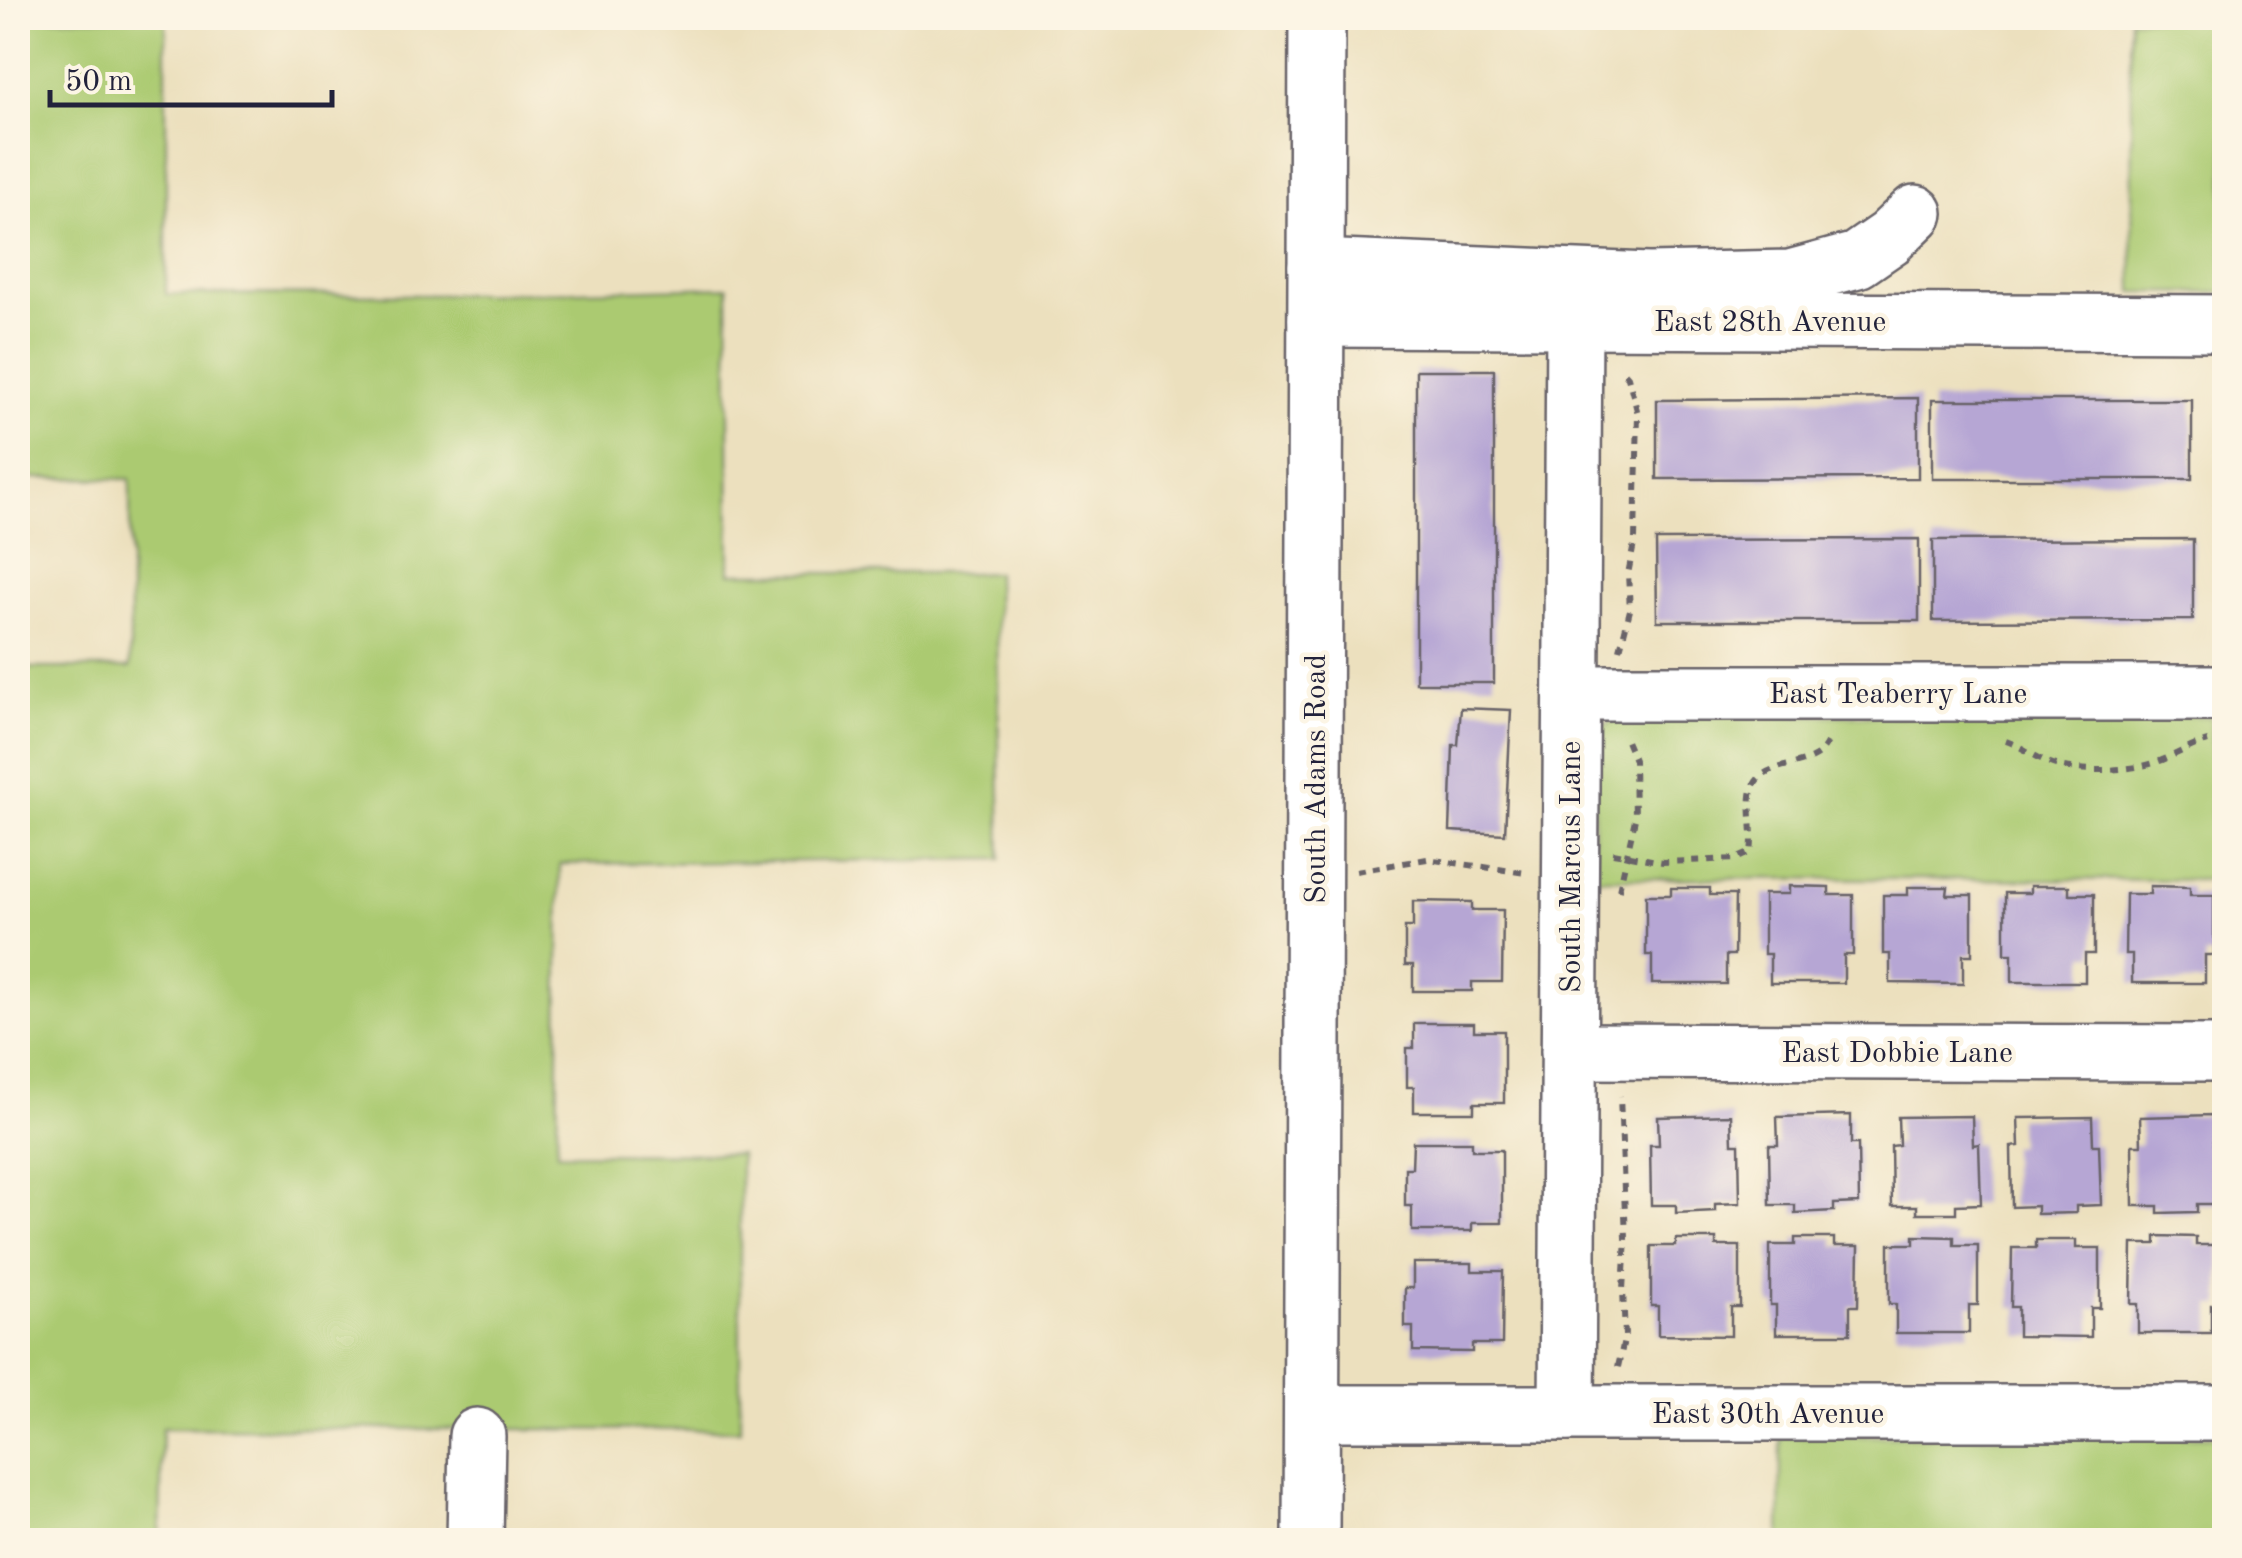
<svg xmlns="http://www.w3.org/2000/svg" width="2242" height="1558" font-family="'Old Standard TT',serif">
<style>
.green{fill:#abca71;stroke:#667656;stroke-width:2.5}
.building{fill:#b6a6d4}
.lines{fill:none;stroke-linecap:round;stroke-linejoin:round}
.minor-casing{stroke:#696469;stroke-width:60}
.path{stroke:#696469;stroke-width:6;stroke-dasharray:8 8;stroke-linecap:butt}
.minor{stroke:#fff;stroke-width:55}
.labels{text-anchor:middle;stroke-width:9;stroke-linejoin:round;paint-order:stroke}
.street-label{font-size:30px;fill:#22223b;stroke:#fcf5e5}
</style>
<rect width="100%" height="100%" fill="#fcf5e5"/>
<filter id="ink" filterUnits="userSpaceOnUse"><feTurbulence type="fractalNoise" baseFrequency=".01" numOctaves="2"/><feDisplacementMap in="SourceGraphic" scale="20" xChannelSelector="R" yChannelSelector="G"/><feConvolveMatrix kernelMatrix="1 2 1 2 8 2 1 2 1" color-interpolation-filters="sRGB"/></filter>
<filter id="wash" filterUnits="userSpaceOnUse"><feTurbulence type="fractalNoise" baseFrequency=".0048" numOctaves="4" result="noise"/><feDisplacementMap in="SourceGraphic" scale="40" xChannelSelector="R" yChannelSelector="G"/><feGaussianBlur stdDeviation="2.25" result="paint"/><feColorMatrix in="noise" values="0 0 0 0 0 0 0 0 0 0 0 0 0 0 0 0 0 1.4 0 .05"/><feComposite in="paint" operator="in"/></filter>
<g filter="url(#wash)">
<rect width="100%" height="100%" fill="#ece0be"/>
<!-- green -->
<g class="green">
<polygon points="18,18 166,18 166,294 429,295 728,287 730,573 996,573 1001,859 560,864 557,1153 740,1154 740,1430 162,1428 160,1540 18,1540 18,668 130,668 130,479 18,478"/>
<polygon points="2130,18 2224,18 2224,293 2133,292"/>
<polygon points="1627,715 2211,716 2213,880 1593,878 1595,745 1604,725"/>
<polygon points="1781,1436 2224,1436 2224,1540 1780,1540"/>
</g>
<g id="blocks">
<!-- building -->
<g class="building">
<rect x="1416" y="370" width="78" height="313"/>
<polygon points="1918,398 1918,478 1657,479 1657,400"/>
<rect x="1932" y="400" width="260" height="79"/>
<polygon points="1919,539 1919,621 1657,621 1656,540"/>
<polygon points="2193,539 2193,620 1933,621 1933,540"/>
<polygon points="1461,708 1511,710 1505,834 1450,831 1453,745 1458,745"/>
<polygon points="1789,886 1829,887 1829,895 1853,895 1853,955 1844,955 1844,983 1770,983 1770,954 1764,954 1764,894 1789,894"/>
<polygon points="2030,886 2069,886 2069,894 2094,894 2094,954 2085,954 2085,982 2012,982 2012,954 2005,954 2005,893 2030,893"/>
<polygon points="2150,886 2190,887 2190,895 2214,895 2214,955 2205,955 2205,983 2132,983 2132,954 2125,954 2126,894 2150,894"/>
<polygon points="1908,887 1948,887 1947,895 1972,895 1972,955 1963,955 1963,984 1890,983 1890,954 1883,954 1883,895 1908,895"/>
<polygon points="1671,888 1710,888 1710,895 1735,895 1734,955 1726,955 1726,984 1652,984 1652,955 1646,955 1646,895 1671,895"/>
<polygon points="1413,901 1472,902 1472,910 1503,910 1502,982 1472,982 1472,991 1413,991 1413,965 1405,965 1405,927 1413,927"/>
<polygon points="1414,1023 1474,1023 1474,1031 1504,1031 1504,1103 1474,1103 1474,1112 1414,1112 1414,1087 1407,1087 1407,1048 1414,1048"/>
<polygon points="1731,1115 1732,1144 1739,1144 1740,1203 1715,1204 1715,1211 1676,1213 1676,1205 1651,1205 1650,1145 1659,1145 1658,1117"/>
<polygon points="1851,1115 1851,1144 1858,1144 1859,1203 1834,1204 1834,1211 1795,1213 1795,1205 1770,1205 1769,1145 1778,1145 1777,1117"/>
<polygon points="2213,1115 2214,1144 2221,1144 2222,1204 2197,1204 2197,1212 2158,1213 2158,1206 2133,1206 2132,1145 2141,1145 2140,1117"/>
<polygon points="1972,1116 1973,1145 1979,1144 1981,1204 1956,1205 1956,1213 1917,1213 1917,1206 1892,1206 1891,1146 1899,1145 1898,1117"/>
<polygon points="2092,1117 2093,1145 2099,1145 2101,1205 2076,1206 2076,1213 2037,1214 2037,1206 2012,1207 2011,1147 2019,1146 2018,1118"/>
<polygon points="1413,1142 1472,1142 1472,1150 1502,1150 1502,1223 1472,1223 1472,1231 1412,1231 1412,1206 1405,1206 1405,1168 1412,1168"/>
<polygon points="1914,1236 1954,1237 1954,1245 1978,1245 1978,1305 1969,1305 1969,1333 1896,1333 1896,1304 1889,1304 1889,1244 1914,1244"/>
<polygon points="2156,1236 2196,1237 2196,1245 2220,1245 2220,1305 2211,1305 2211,1333 2138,1333 2138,1304 2131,1304 2132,1244 2156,1244"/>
<polygon points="1795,1238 1834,1238 1834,1246 1859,1246 1858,1306 1850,1306 1850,1334 1776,1334 1776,1305 1770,1305 1770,1245 1795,1245"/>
<polygon points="1676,1239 1716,1239 1716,1246 1740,1246 1740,1307 1731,1307 1731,1336 1658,1335 1658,1306 1651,1306 1651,1246 1676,1246"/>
<polygon points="2036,1240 2076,1240 2076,1248 2100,1248 2100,1308 2091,1308 2091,1337 2018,1336 2018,1307 2011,1307 2012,1248 2036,1248"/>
<polygon points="1413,1263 1472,1263 1472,1271 1503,1271 1502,1344 1472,1344 1472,1352 1413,1351 1413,1327 1405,1327 1405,1288 1413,1288"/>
</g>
</g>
</g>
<g filter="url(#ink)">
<use href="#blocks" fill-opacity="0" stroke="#696469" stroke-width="2.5"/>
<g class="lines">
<defs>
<g id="minor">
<polyline points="1316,267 1649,281 1790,278 1857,260 1889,238 1915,213"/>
<polyline points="1316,319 2224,323"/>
<polyline points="1572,693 2224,693"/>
<polyline points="1569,1051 2224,1053"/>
<polyline points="1312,1413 2224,1413"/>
<polyline points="1567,1413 1574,320"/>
<polyline points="475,1540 477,1436"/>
<polyline points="1311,1540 1317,18"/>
</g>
</defs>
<!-- minor casing -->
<use href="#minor" class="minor-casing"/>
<!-- path -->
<g class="path">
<polyline points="1620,649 1630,610 1628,574 1635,539 1638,414 1628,377 1620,368"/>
<path d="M2006 741C2024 747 2038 760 2056 765 2083 773 2131 771 2157 762 2174 756 2189 746 2208 741"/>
<path d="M1613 853 1663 862 1736 859 1751 852C1754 833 1749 814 1751 796 1755 759 1801 771 1821 752 1825 748 1827 743 1830 738"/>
<polyline points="1356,871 1427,859 1526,873"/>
<polyline points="1619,890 1635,819 1634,760 1624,736"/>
<polyline points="1618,1367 1625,1336 1623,1290 1626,1238 1620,1096"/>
</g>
<!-- minor -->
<use href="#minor" class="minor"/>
</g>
</g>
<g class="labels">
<!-- street labels -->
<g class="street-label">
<text x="1770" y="331">East 28th Avenue</text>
<text x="1898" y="703">East Teaberry Lane</text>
<text transform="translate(1315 779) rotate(-90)" y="10">South Adams Road</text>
<text transform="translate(1570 867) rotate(-90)" y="10">South Marcus Lane</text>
<text x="1897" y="1062">East Dobbie Lane</text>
<text x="1768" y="1423">East 30th Avenue</text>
</g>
</g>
<!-- margin -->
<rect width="2242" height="1558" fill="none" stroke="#fcf5e5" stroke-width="60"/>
<!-- scale -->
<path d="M50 90v15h282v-15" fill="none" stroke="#22223b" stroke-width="5"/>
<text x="65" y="90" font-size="30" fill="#22223b" stroke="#fcf5e5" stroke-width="8" paint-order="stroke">50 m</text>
</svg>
